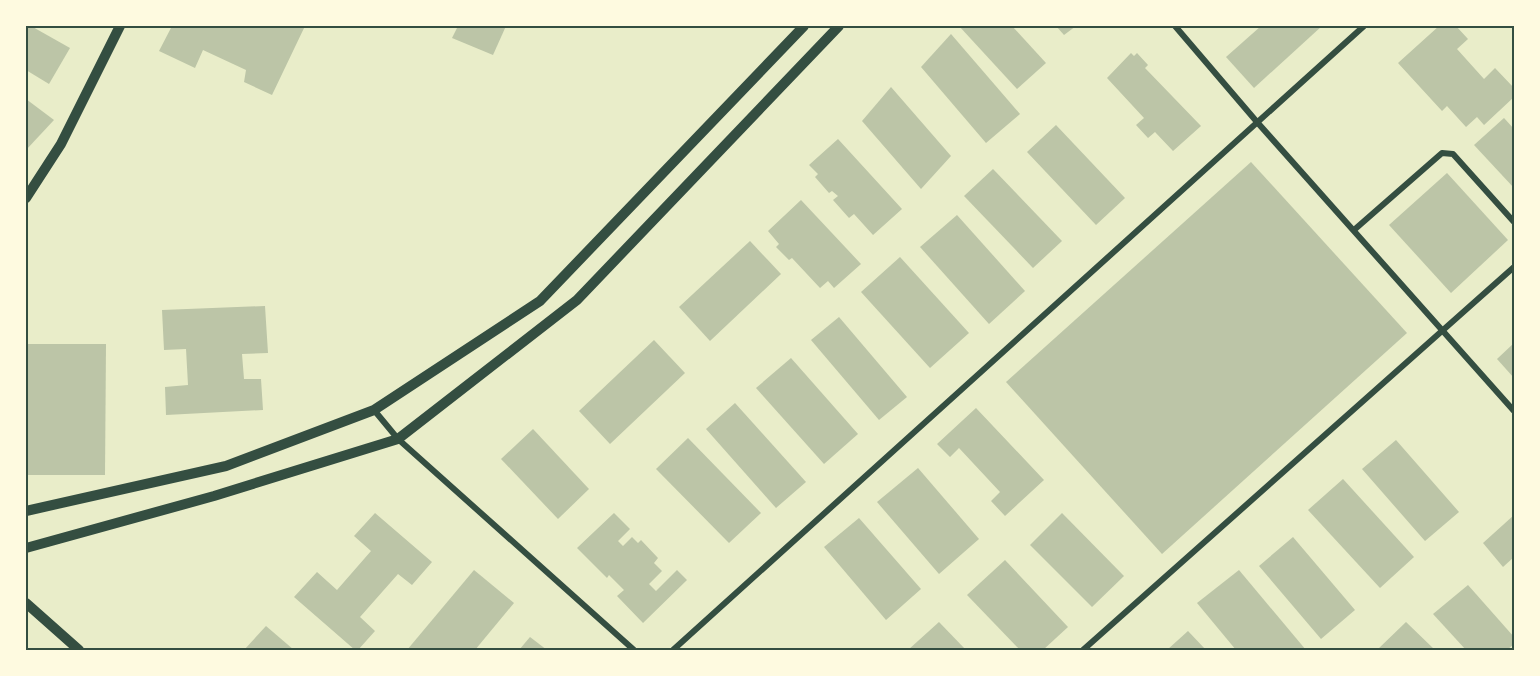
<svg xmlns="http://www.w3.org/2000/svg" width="1540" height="676" viewBox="0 0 1540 676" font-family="Barlow,sans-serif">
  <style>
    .building { fill: #bcc5a7 }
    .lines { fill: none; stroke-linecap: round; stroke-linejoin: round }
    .minor { stroke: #344e41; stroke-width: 6 }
    .tertiary { stroke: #344e41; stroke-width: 10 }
    .neatline { fill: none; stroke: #344e41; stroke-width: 2 }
  </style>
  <rect width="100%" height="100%" fill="#e9edc9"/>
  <g class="building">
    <path d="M26,26H31L70,48L49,84L26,70Z"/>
    <path d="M172,26H305L272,95L244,82L246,70L203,50L195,68L159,51Z"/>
    <path d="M458,26H506L493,55L452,38Z"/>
    <path d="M959,26H1012L1046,63L1017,89Z"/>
    <path d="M1056,26H1076L1064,35Z"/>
    <path d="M1261,26H1322L1254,88L1226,57Z"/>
    <path d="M1439,26H1456L1468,39L1457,49L1484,79L1495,68L1514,88V97L1484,125L1477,117L1466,127L1447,106L1442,111L1398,63Z"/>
    <path d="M951,34L1020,114L986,143L921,67Z"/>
    <path d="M1131,53L1134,56L1137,53L1148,65L1145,68L1201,126L1173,151L1155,132L1148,138L1136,125L1144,118L1107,78Z"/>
    <path d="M891,87L951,156L921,189L862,121Z"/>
    <path d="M26,99L54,120L26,150Z"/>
    <path d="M1504,118L1514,129V188L1474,145Z"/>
    <path d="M1056,125L1125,198L1096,225L1027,152Z"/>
    <path d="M838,139L902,209L873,235L854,214L849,218L833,200L838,196L832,191L829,193L815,177L818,174L809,165Z"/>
    <path d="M1251,162L1407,333L1162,554L1006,382Z"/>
    <path d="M993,169L1062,241L1033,268L964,196Z"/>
    <path d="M1447,173L1508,240L1451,293L1389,225Z"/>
    <path d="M801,200L861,264L834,288L828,281L820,288L792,258L789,260L776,247L779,244L768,231Z"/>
    <path d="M957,215L1025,291L989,324L920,247Z"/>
    <path d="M750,241L781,274L710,341L679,307Z"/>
    <path d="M900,257L969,333L930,368L861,292Z"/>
    <path d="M265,306L268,353L242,354L244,379H261L263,410L166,415L165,387L188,385L186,349L164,350L162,310Z"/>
    <path d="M839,317L907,397L879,420L811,340Z"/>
    <path d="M654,340L685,373L610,444L579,411Z"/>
    <path d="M1514,343V378L1497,359Z"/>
    <path d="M26,344H106L105,475H26Z"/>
    <path d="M791,358L858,434L824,464L756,388Z"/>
    <path d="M735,403L806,482L776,508L706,429Z"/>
    <path d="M976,408L1044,480L1005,516L991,501L1000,492L959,448L950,457L937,444Z"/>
    <path d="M533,429L589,489L558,519L501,459Z"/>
    <path d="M688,438L761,513L729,543L656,469Z"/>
    <path d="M1396,440L1459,512L1425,541L1362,469Z"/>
    <path d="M918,468L979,539L939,574L877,502Z"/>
    <path d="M1343,479L1414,557L1380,588L1308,510Z"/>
    <path d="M375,513L432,562L412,585L398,574L360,617L375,631L358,650H355L294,597L317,572L337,590L371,551L354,536Z"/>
    <path d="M614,513L630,529L618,541L623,546L632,537L638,543L641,540L658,558L654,563L662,571L649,584L656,591L677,570L687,580L643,623L617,596L624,590L609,575L607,578L577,548Z"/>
    <path d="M1062,513L1124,576L1092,607L1030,545Z"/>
    <path d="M1514,515V557L1503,567L1483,543Z"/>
    <path d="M859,518L921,589L886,620L824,547Z"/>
    <path d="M1293,537L1355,610L1321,639L1259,566Z"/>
    <path d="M1005,560L1068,627L1043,650H1020L967,595Z"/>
    <path d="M474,570L514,603L475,650H407Z"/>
    <path d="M1239,570L1306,650H1236L1197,603Z"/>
    <path d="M1468,585L1514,637V644L1507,650H1466L1433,614Z"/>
    <path d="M939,622L966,650H908Z"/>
    <path d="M1406,622L1435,650H1377Z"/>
    <path d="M266,626L294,650H244Z"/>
    <path d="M1188,631L1206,650H1167Z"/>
    <path d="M530,637L547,650H519Z"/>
  </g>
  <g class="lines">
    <g class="minor">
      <path d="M1175,26L1257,122L1514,411"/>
      <path d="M1354,230L1442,153L1453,154L1514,222"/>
      <path d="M374,410L398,439L634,650"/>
      <path d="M673,650L1364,26"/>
      <path d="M1083,650L1514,267"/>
    </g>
    <g class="tertiary">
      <path d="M26,198L61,144L120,26"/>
      <path d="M26,511L226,466L374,410L540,301L804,26"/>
      <path d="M26,548L214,496L398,439L577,300L839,26"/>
      <path d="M26,603L79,650"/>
    </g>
  </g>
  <rect width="1540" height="676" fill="none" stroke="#fefae0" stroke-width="54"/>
  <rect x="27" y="27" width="1486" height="622" class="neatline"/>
</svg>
